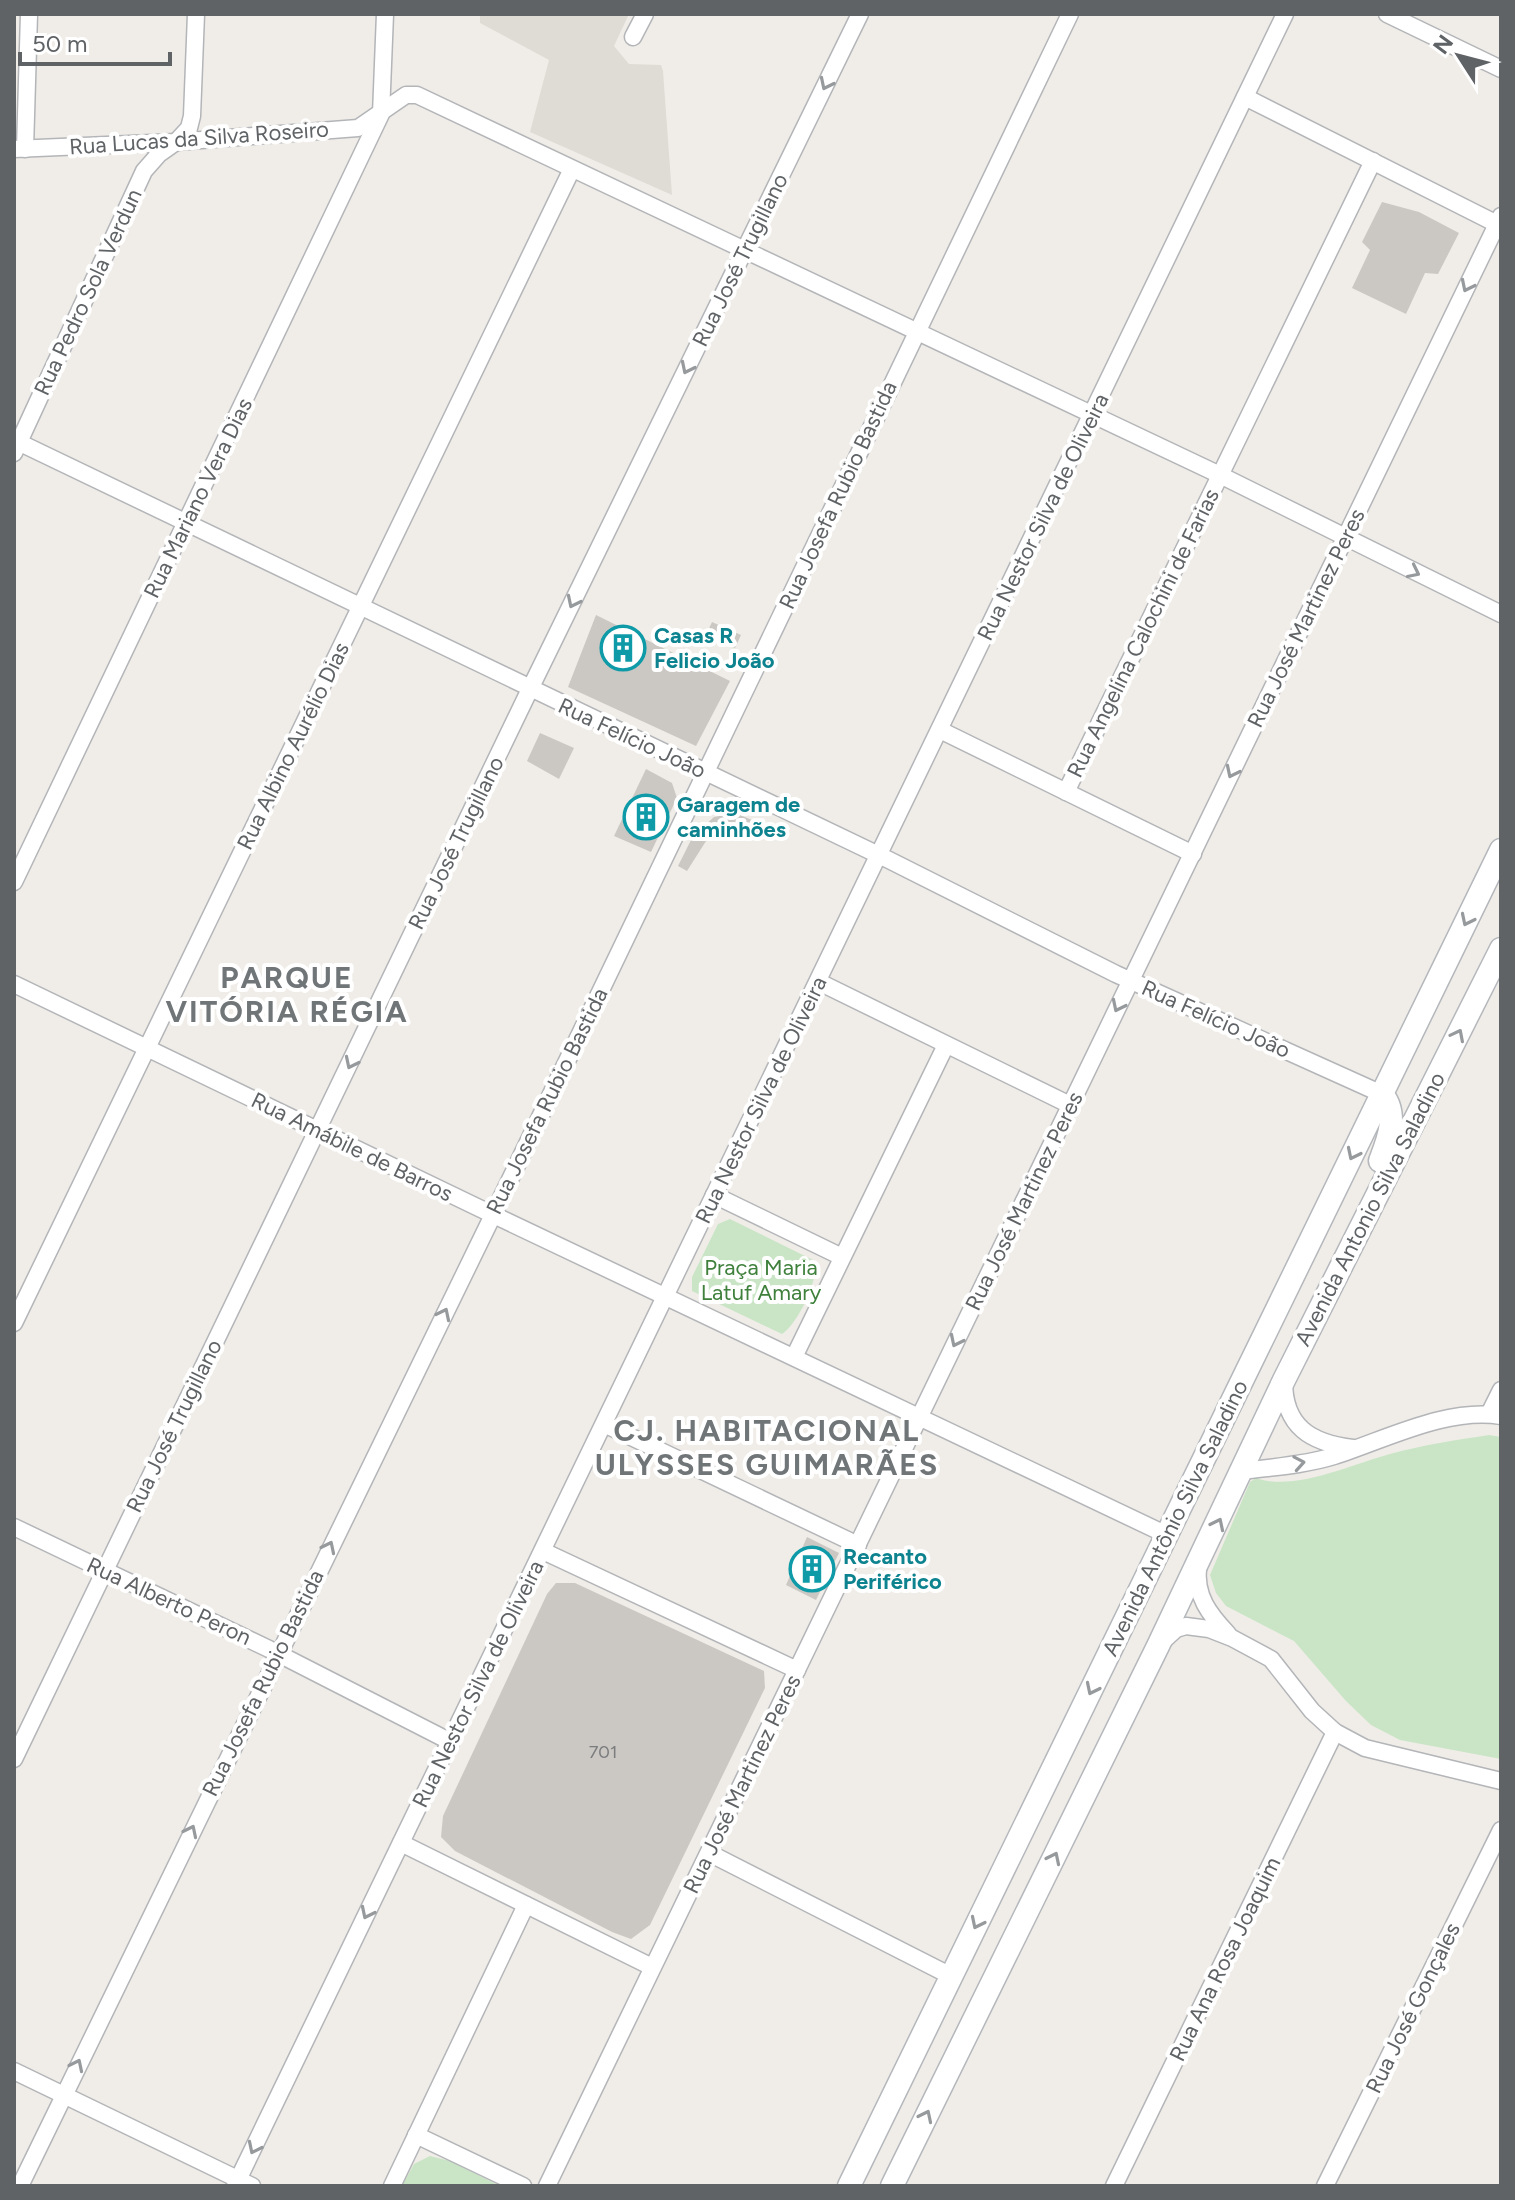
<svg xmlns="http://www.w3.org/2000/svg" width="1515" height="2200" viewBox="0 0 1515 2200" font-family="Figtree,sans-serif">
  <style>
    .education { fill: #dfdcd6 }
    .green { fill: #c9e5c6 }
    .building { fill: #cbc8c4 }
    .lines { fill: none; stroke-linecap: round; stroke-linejoin: round }
    .minor-casing { stroke: #b3b5b8; stroke-width: 19 }
    .secondary-casing { stroke: #b4b7bb; stroke-width: 25 }
    .minor { stroke: #fff; stroke-width: 16 }
    .secondary { stroke: #fff; stroke-width: 22 }
    .oneway { stroke: #979a9c }
    .labels { text-anchor: middle; dominant-baseline: central; stroke-width: 8; stroke-linejoin: round; paint-order: stroke }
    .number-label { font-size: 18px; fill: #7a7c7e }
    .street-label { font-size: 22px; fill: #5f6366; stroke: #fff }
    .culture-label { font-size: 22px; font-weight: bold; fill: #0d838f; stroke: #fff; text-anchor: start }
    .park-label { font-size: 22px; fill: #3f803c; stroke: #fff }
    .district-label { font-size: 30px; font-weight: bold; letter-spacing: 2px; fill: #707578; stroke: #fff }
  </style>
  <rect width="100%" height="100%" fill="#f0ede8"/>
  <path class="education" d="M480,14H629L614,46L629,64L661,65L663,71L672,195L530,132L549,60L480,23Z"/>
  <g class="green">
    <path d="M730,1219L815,1261C819,1280 798,1323 782,1334L692,1291V1277L718,1224Z"/>
    <path d="M1489,1435L1501,1437V1759L1400,1740L1371,1725L1346,1701L1294,1641L1226,1606L1216,1593L1210,1575L1250,1482L1256,1478C1293,1492 1353,1464 1390,1454C1423,1445 1456,1440 1489,1435Z"/>
    <path d="M430,2156L450,2161L500,2186H402L414,2164Z"/>
  </g>
  <g class="building">
    <path d="M1382,202L1419,212L1459,233L1438,274L1425,273L1406,314L1352,288L1370,250L1362,242Z"/>
    <path d="M596,615L730,681L696,746L568,687Z"/>
    <path d="M712,622L741,635L735,648L706,635Z"/>
    <path d="M540,733L574,748L559,779L527,761Z"/>
    <path d="M646,769L672,783L677,798L651,852L614,836Z"/>
    <path d="M735,813L757,822L754,830L741,826L713,830L687,871L678,866L693,836L714,817Z"/>
    <path d="M807,1537L839,1553L816,1600L786,1585Z"/>
    <path d="M556,1583H575L764,1671L765,1688L650,1925L631,1939L612,1932L455,1851L441,1837L443,1816L547,1594Z"/>
  </g>
  <g class="lines">
    <g class="minor-casing">
      <g id="minor">
        <path d="M1387,14L1501,69"/>
        <path d="M633,37L645,14"/>
        <path d="M1245,97L1497,224"/>
        <path d="M14,149L176,142L358,128L406,95H417L1220,475L1501,614"/>
        <path d="M25,149L29,14"/>
        <path d="M14,440L889,860L1116,974L1382,1094"/>
        <path d="M14,453L144,171L159,154L176,142L189,128L192,116L196,14"/>
        <path d="M940,730L1193,854"/>
        <path d="M1066,792L1373,161"/>
        <path d="M14,882L381,114L385,14"/>
        <path d="M819,982L1070,1105"/>
        <path d="M14,984L479,1208L1167,1535"/>
        <path d="M714,1195L842,1257"/>
        <path d="M14,1323L572,169"/>
        <path d="M794,1357L946,1045"/>
        <path d="M1284,1381C1284,1427 1311,1443 1353,1448"/>
        <path d="M1489,1414L1501,1390"/>
        <path d="M604,1424L858,1545"/>
        <path d="M1243,1471C1273,1467 1305,1465 1334,1456C1385,1440 1447,1407 1501,1416"/>
        <path d="M14,1527L269,1649L451,1742"/>
        <path d="M543,1551L797,1670"/>
        <path d="M1198,1567C1195,1596 1209,1614 1228,1634"/>
        <path d="M1164,1640L1176,1629L1186,1626L1209,1629L1232,1638L1271,1659L1312,1711L1335,1732L1365,1748L1501,1781"/>
        <path d="M14,1759L530,689L860,14"/>
        <path d="M401,1843L652,1967"/>
        <path d="M709,1853L951,1976"/>
        <path d="M14,2071L252,2186"/>
        <path d="M416,2135L523,2186"/>
        <path d="M20,2186L493,1215L1070,14"/>
        <path d="M235,2186L1285,14"/>
        <path d="M392,2186L526,1905"/>
        <path d="M547,2186L1501,216"/>
        <path d="M1114,2186L1335,1732"/>
        <path d="M1325,2186L1501,1830"/>
      </g>
    </g>
    <g class="secondary-casing">
      <g id="secondary">
        <path d="M1380,1161C1388,1140 1399,1114 1382,1094"/>
        <path d="M849,2186L1501,850"/>
        <path d="M892,2186L1158,1646L1284,1380L1501,949"/>
      </g>
    </g>
    <use href="#minor" class="minor"/>
    <use href="#secondary" class="secondary"/>
  </g>
  <defs><path id="oneway-chevron" d="M-2-3.5L2.5 0L-2 3.5" fill="none" stroke-width="1.6" stroke-linecap="round" stroke-linejoin="round" transform="scale(2)"/></defs>
  <g class="oneway">
    <use href="#oneway-chevron" transform="translate(826 84) rotate(116)"/>
    <use href="#oneway-chevron" transform="translate(1467 286) rotate(116)"/>
    <use href="#oneway-chevron" transform="translate(687 368) rotate(116)"/>
    <use href="#oneway-chevron" transform="translate(1414 572) rotate(26)"/>
    <use href="#oneway-chevron" transform="translate(573 602) rotate(116)"/>
    <use href="#oneway-chevron" transform="translate(1232 772) rotate(116)"/>
    <use href="#oneway-chevron" transform="translate(1467 920) rotate(116)"/>
    <use href="#oneway-chevron" transform="translate(1118 1006) rotate(116)"/>
    <use href="#oneway-chevron" transform="translate(1458 1035) rotate(-63)"/>
    <use href="#oneway-chevron" transform="translate(351 1063) rotate(116)"/>
    <use href="#oneway-chevron" transform="translate(1353 1154) rotate(116)"/>
    <use href="#oneway-chevron" transform="translate(444 1314) rotate(-64)"/>
    <use href="#oneway-chevron" transform="translate(956 1341) rotate(116)"/>
    <use href="#oneway-chevron" transform="translate(1299 1463) rotate(-10)"/>
    <use href="#oneway-chevron" transform="translate(1218 1524) rotate(-64)"/>
    <use href="#oneway-chevron" transform="translate(329 1547) rotate(-64)"/>
    <use href="#oneway-chevron" transform="translate(1092 1689) rotate(116)"/>
    <use href="#oneway-chevron" transform="translate(191 1831) rotate(-64)"/>
    <use href="#oneway-chevron" transform="translate(1054 1858) rotate(-64)"/>
    <use href="#oneway-chevron" transform="translate(367 1913) rotate(116)"/>
    <use href="#oneway-chevron" transform="translate(977 1923) rotate(116)"/>
    <use href="#oneway-chevron" transform="translate(77 2065) rotate(-64)"/>
    <use href="#oneway-chevron" transform="translate(926 2116) rotate(-64)"/>
    <use href="#oneway-chevron" transform="translate(254 2148) rotate(116)"/>
  </g>
  <defs>
    <g id="building-ring" transform="scale(2.3)"><circle r="9.5" fill="#fff" stroke="#0f9aa8" stroke-width="1.5"/><path d="M-4-6H4V6H1V3H-1V6H-4ZM-2.5-4.3h1.7v1.8h-1.7ZM.8-4.3h1.7v1.8H.8ZM-2.5-1h1.7V.8h-1.7ZM.8-1h1.7V.8H.8Z" fill="#0f9aa8"/></g>
  </defs>
  <g fill-rule="evenodd">
    <use href="#building-ring" x="623" y="648"/>
    <use href="#building-ring" x="646" y="817"/>
    <use href="#building-ring" x="812" y="1569"/>
  </g>
  <g class="labels">
    <g class="number-label">
      <text x="603" y="1752">701</text>
    </g>
    <g class="street-label">
      <text transform="translate(199 138) rotate(-4)">Rua Lucas da Silva Roseiro</text>
      <text transform="translate(740 260) rotate(-64)">Rua José Trugillano</text>
      <text transform="translate(88 292) rotate(-65)">Rua Pedro Sola Verdun</text>
      <text transform="translate(838 495) rotate(-65)">Rua Josefa Rubio Bastida</text>
      <text transform="translate(198 498) rotate(-64)">Rua Mariano Vera Dias</text>
      <text transform="translate(1043 517) rotate(-64)">Rua Nestor Silva de Oliveira</text>
      <text transform="translate(1306 618) rotate(-64)">Rua José Martinez Peres</text>
      <text transform="translate(1143 633) rotate(-64)">Rua Angelina Calochini de Farias</text>
      <text transform="translate(632 738) rotate(25)">Rua Felício João</text>
      <text transform="translate(293 746) rotate(-64)">Rua Albino Aurélio Dias</text>
      <text transform="translate(456 843) rotate(-64)">Rua José Trugillano</text>
      <text transform="translate(1216 1019) rotate(24)">Rua Felício João</text>
      <text transform="translate(761 1100) rotate(-64)">Rua Nestor Silva de Oliveira</text>
      <text transform="translate(547 1101) rotate(-64)">Rua Josefa Rubio Bastida</text>
      <text transform="translate(352 1147) rotate(26)">Rua Amábile de Barros</text>
      <text transform="translate(1024 1201) rotate(-64)">Rua José Martinez Peres</text>
      <text transform="translate(1370 1209) rotate(-63)">Avenida Antonio Silva Saladino</text>
      <text transform="translate(174 1426) rotate(-64)">Rua José Trugillano</text>
      <text transform="translate(1175 1518) rotate(-64)">Avenida Antônio Silva Saladino</text>
      <text transform="translate(169 1601) rotate(25)">Rua Alberto Peron</text>
      <text transform="translate(263 1683) rotate(-64)">Rua Josefa Rubio Bastida</text>
      <text transform="translate(478 1684) rotate(-64)">Rua Nestor Silva de Oliveira</text>
      <text transform="translate(742 1784) rotate(-64)">Rua José Martinez Peres</text>
      <text transform="translate(1225 1959) rotate(-64)">Rua Ana Rosa Joaquim</text>
      <text transform="translate(1413 2008) rotate(-64)">Rua José Gonçales</text>
    </g>
    <g class="culture-label">
      <text x="654" y="635">Casas R<tspan x="654" dy="25">Felicio João</tspan></text>
      <text x="677" y="804">Garagem de<tspan x="677" dy="25">caminhões</tspan></text>
      <text x="843" y="1556">Recanto<tspan x="843" dy="25">Periférico</tspan></text>
    </g>
    <g class="park-label">
      <text x="761" y="1267">Praça Maria<tspan x="761" dy="25">Latuf Amary</tspan></text>
    </g>
    <g class="district-label">
      <text x="287" y="977">PARQUE<tspan x="287" dy="34">VITÓRIA RÉGIA</tspan></text>
      <text x="767" y="1430">CJ. HABITACIONAL<tspan x="767" dy="34">ULYSSES GUIMARÃES</tspan></text>
    </g>
  </g>
  <rect width="1515" height="2200" fill="none" stroke="#5f6366" stroke-width="32"/>
  <g transform="translate(1459 56) rotate(306)" stroke="#ffffff" stroke-width="6" paint-order="stroke">
  <path d="M0-6L14 30L0 20L-14 30Z" fill="#5f6366"/>
  <text y="-12" font-size="22" font-weight="bold" text-anchor="middle" fill="#5f6366">N</text>
  </g>
  <path d="M20 52v12h150v-12" fill="none" stroke="#5f6366" stroke-width="4"/>
  <text x="32" y="52" font-size="24" fill="#5f6366" stroke="#ffffff" stroke-width="6" paint-order="stroke">50 m</text>
</svg>
